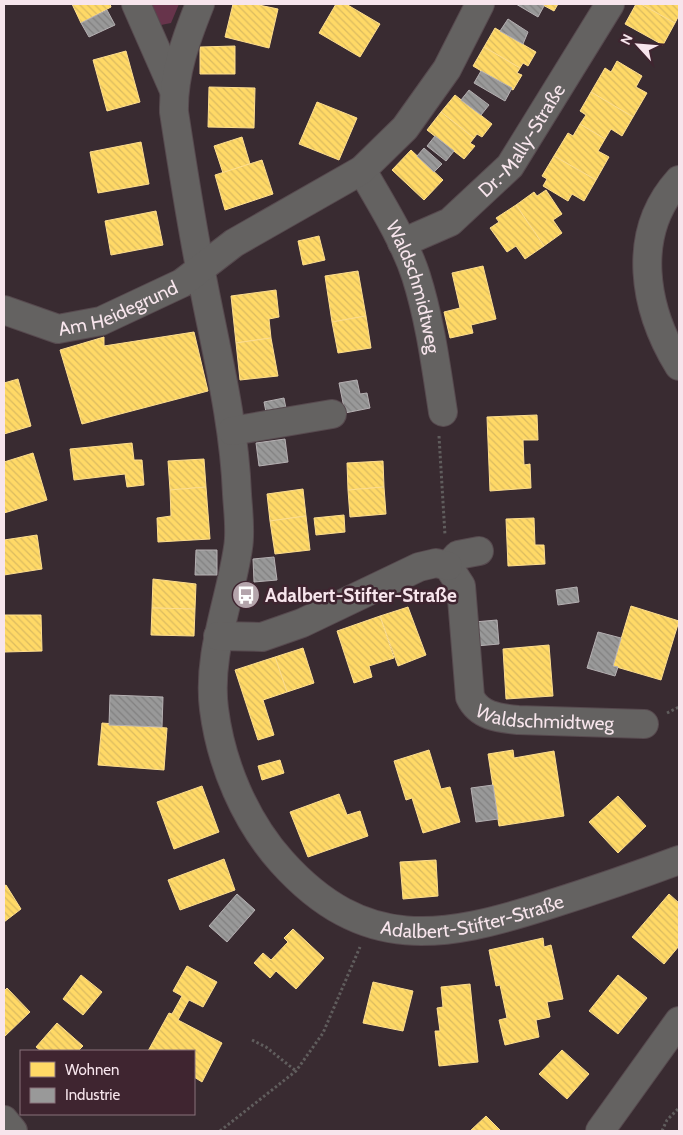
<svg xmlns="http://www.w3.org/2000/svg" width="683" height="1135" viewBox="0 0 683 1135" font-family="Cabin,sans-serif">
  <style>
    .park { fill: #67344b }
    .homes { fill: url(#homes-back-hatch); stroke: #fddd8e }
    .industry { fill: url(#industry-back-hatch); stroke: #b5b0b2 }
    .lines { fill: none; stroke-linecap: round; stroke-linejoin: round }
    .minor-casing { stroke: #574a4f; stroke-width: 30 }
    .path { stroke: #605d5d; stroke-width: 3; stroke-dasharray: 2.5 2.5; stroke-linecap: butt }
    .minor { stroke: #646261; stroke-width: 28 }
    .labels { text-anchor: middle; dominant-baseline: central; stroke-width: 5; stroke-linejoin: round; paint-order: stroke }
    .street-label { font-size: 19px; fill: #f7e5ec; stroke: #3f2530 }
    .poi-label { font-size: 19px; font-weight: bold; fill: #f7e5ec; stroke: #3f2530; text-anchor: start }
  </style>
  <defs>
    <pattern id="homes-back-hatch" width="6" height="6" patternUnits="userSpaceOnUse" patternTransform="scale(1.25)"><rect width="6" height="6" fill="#ffd966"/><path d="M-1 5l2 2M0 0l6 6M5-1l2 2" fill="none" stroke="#dbbb60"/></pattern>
    <pattern id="industry-back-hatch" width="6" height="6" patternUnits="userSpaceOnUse" patternTransform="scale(1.25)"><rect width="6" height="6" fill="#999"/><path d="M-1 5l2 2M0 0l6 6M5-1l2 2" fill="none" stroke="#818080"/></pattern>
  </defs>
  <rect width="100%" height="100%" fill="#392b31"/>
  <path class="park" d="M150,4H179L171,23L161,25Z"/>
  <g class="homes">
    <path d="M72,4H110L111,7L81,23Z"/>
    <path d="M233,4H254L278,9L269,48L225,37Z"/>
    <path d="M336,4H346L380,24L360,57L319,33Z"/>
    <path d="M541,4H558L554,11Z"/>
    <path d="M636,4H641L675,23L663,45L625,24Z"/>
    <path d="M641,4H679V15L675,23Z"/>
    <path d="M495,28L536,52L528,66L523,63L520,68L484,47Z"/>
    <path d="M235,46V74H200V47Z"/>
    <path d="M484,47L520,68L517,73L522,75L513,90L473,66Z"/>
    <path d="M126,51L140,102L107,111L93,60Z"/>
    <path d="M617,61L642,76L636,87L647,93L633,117L591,92L605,68L611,72Z"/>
    <path d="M209,87L255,88L254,128L208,127Z"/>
    <path d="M591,92L633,117L622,136L611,129L605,139L580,124L586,115L580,111Z"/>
    <path d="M455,95L492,124L482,137L477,134L474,138L441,112Z"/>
    <path d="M317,102L357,118L339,160L299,144Z"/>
    <path d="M441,112L474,138L470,143L475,146L464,159L427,130Z"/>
    <path d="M580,124L605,139L598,151L609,157L596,180L554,156L568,133L573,136Z"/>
    <path d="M242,137L250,164L223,173L214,146Z"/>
    <path d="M141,142L149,184L98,193L90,152Z"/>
    <path d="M411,150L443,180L424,200L392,170Z"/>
    <path d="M554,156L596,180L584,201L572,194L568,201L543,186L547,179L542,176Z"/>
    <path d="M262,160L273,194L225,210L215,175Z"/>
    <path d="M546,190L562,214L553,220L562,233L544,246L516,205L534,192L537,196Z"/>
    <path d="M516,205L544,246L525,259L516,246L507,252L490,228L499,222L496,218Z"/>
    <path d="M156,211L163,245L111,255L105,221Z"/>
    <path d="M319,236L325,260L303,265L298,241Z"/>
    <path d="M483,266L496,319L471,325L473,333L450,338L444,312L460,308L452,273Z"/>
    <path d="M358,271L366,316L332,322L325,276Z"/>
    <path d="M276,290L279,317L269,319L271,338L236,343L231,296Z"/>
    <path d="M366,316L371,348L338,353L332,322Z"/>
    <path d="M194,332L208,391L82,424L60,350L104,337V346Z"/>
    <path d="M271,338L278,376L240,380L236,343Z"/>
    <path d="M18,379L31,426L4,434V383Z"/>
    <path d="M537,415L538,440H523L524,465L530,464L531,488L490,491L487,417Z"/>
    <path d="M132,443L134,460H142L144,485L127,487L125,474L74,480L70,449Z"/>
    <path d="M33,453L47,500L4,513V462Z"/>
    <path d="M204,459L206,487L170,490L168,461Z"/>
    <path d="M383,461L384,487L348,490L347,463Z"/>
    <path d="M206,487L210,539L158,542L157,518L171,516L170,490Z"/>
    <path d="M384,487L386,514L350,517L348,490Z"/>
    <path d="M303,489L306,516L270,521L267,494Z"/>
    <path d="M344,515L345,532L316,535L314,518Z"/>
    <path d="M306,516L310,550L275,554L270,521Z"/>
    <path d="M534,518L535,545H544L545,564L508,566L506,519Z"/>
    <path d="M37,535L42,569L4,575V540Z"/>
    <path d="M153,579L196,584L195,609L152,608Z"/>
    <path d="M631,606L679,621L661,680L613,666Z"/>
    <path d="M408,607L426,655L398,666L380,616Z"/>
    <path d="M152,608L195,609L194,636L151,635Z"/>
    <path d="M4,615H41L42,651L5,652Z"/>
    <path d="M380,616L394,658L369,666L372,677L354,683L337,631Z"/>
    <path d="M549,645L553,696L506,699L503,649Z"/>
    <path d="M303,648L314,683L287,692L275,657Z"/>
    <path d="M275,657L287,692L263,700L274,735L258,740L235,670Z"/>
    <path d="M102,723L167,728L164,770L98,765Z"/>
    <path d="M429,750L441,789L450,787L460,822L423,833L412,798L406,800L394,761Z"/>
    <path d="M513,750L514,758L554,751L564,816L499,826L488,754Z"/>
    <path d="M280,760L284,773L262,780L258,766Z"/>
    <path d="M202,786L219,832L174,849L157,802Z"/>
    <path d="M339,794L347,815L360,811L368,836L308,857L290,812Z"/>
    <path d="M618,796L646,826L618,853L589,822Z"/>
    <path d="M224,859L235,890L180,910L168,880Z"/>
    <path d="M436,860L438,896L403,899L400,862Z"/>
    <path d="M6,885L21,909L4,922V886Z"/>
    <path d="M669,894L679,903V946L664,964L632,937Z"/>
    <path d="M293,929L324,958L296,989L276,971L270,978L254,963L263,953L271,960L288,942L284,938Z"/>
    <path d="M543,938L544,947L551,945L563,999L547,1002L550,1017L536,1020L539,1037L505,1045L499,1020L507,1018L500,985L496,986L489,950Z"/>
    <path d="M187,966L217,982L203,1007L189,1000L178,1020L222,1043L202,1082L194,1077V1051H148L169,1013L172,1014L182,996L173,991Z"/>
    <path d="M81,975L102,992L83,1015L63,999Z"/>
    <path d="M618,975L647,998L618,1034L589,1011Z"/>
    <path d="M373,982L413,991L403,1031L363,1023Z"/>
    <path d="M470,984L478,1062L439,1066L435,1031H440L437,1008L443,1007L441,987Z"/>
    <path d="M7,988L30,1012L4,1037V991Z"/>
    <path d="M57,1023L83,1046L78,1051H41L36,1047Z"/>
    <path d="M562,1050L589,1074L567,1099L539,1074Z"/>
    <path d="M486,1116L501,1131H470Z"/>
  </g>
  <g class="industry">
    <path d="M516,4H541L544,6L538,17Z"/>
    <path d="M107,10L115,25L89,37L81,23Z"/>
    <path d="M508,19L528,32L523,44L500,31Z"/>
    <path d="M481,71L512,88L505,101L474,83Z"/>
    <path d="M469,90L489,105L481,115L461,100Z"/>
    <path d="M435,136L454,151L446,161L427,146Z"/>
    <path d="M424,148L442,164L434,172L417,156Z"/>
    <path d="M357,380L360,394L367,393L370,408L345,413L339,383Z"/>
    <path d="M284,398L287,414L267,417L264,402Z"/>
    <path d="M285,439L288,462L259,466L256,443Z"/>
    <path d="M196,550H217V575H195Z"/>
    <path d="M274,557L277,580L254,582L253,559Z"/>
    <path d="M577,587L579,602L558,605L556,590Z"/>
    <path d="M497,620L499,644L476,646L474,622Z"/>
    <path d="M598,632L621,638L613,666L618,667L615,676L587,668Z"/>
    <path d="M110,695L163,697L162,727L109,725Z"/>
    <path d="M493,785L498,819L476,822L471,788Z"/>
    <path d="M237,894L255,910L227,942L209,926Z"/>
  </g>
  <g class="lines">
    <g class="minor-casing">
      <g id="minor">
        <path d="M136,4L173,88"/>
        <path id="s1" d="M200,4C186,39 173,74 174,112C182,164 190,216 200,267C214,343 234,417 237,494C238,511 241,531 238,548C230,602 207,654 214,709C221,764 245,821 282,862C364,953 442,939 548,905C592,891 636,876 679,860"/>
        <path id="s2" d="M362,170C381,204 404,239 416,276C430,320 436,367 443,412"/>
        <path d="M679,180C630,234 644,309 679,366"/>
        <path id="s3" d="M402,243L450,222L510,166L610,4"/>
        <path id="s4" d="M4,310L58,329L101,321L182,283L234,243L362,170L405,128L447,69L480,4"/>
        <path d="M232,431L332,414"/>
        <path id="s5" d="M448,566L461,586L470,697C479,716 498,718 518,720L644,724"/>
        <path d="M448,566L458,555L479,551"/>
        <path d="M218,636L262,637L302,623L419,567L436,563L448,566"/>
        <path d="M4,1120L13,1131"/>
        <path d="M600,1131L679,1021"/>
      </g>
    </g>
    <g class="path">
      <path d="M439,436L445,535"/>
      <path d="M667,713L679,707"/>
      <path d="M252,1040L266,1047L296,1071"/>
      <path d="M220,1131L296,1071L323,1033L360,947"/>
      <path d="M662,1131L667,1120L679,1108"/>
    </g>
    <use href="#minor" class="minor"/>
  </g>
  <defs>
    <g id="bus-disc" transform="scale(1.4375)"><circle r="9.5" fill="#b4a4ab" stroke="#3f2530"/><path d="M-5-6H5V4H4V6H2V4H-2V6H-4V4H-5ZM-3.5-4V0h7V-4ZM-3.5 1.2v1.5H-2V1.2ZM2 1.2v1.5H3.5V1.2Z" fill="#fff"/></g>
  </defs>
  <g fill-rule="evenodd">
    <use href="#bus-disc" x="246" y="595"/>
  </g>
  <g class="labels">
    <g class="street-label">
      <text stroke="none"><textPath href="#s3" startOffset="162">Dr.-Mally-Straße</textPath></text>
      <text stroke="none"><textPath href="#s2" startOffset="129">Waldschmidtweg</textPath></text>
      <text stroke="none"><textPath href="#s4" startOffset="121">Am Heidegrund</textPath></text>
      <text stroke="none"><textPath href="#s5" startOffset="218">Waldschmidtweg</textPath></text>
      <text stroke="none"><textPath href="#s1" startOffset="1100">Adalbert-Stifter-Straße</textPath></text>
    </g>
    <g class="poi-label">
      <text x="265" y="595">Adalbert-Stifter-Straße</text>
    </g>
  </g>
  <rect width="683" height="1135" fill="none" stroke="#f7e5ec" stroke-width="10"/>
  <rect x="20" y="1050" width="175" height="65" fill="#3f2530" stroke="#89727b"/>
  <rect x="30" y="1062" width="25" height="15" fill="#ffd966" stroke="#89727b"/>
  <text x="65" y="1075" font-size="15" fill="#f7e5ec">Wohnen</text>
  <rect x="30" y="1088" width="25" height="15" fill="#999999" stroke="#89727b"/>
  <text x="65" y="1100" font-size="15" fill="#f7e5ec">Industrie</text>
  <g transform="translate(638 45) rotate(296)" stroke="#3f2530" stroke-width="4" paint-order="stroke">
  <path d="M0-4L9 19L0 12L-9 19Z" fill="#f7e5ec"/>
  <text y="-8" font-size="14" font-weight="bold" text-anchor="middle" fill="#f7e5ec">N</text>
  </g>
</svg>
